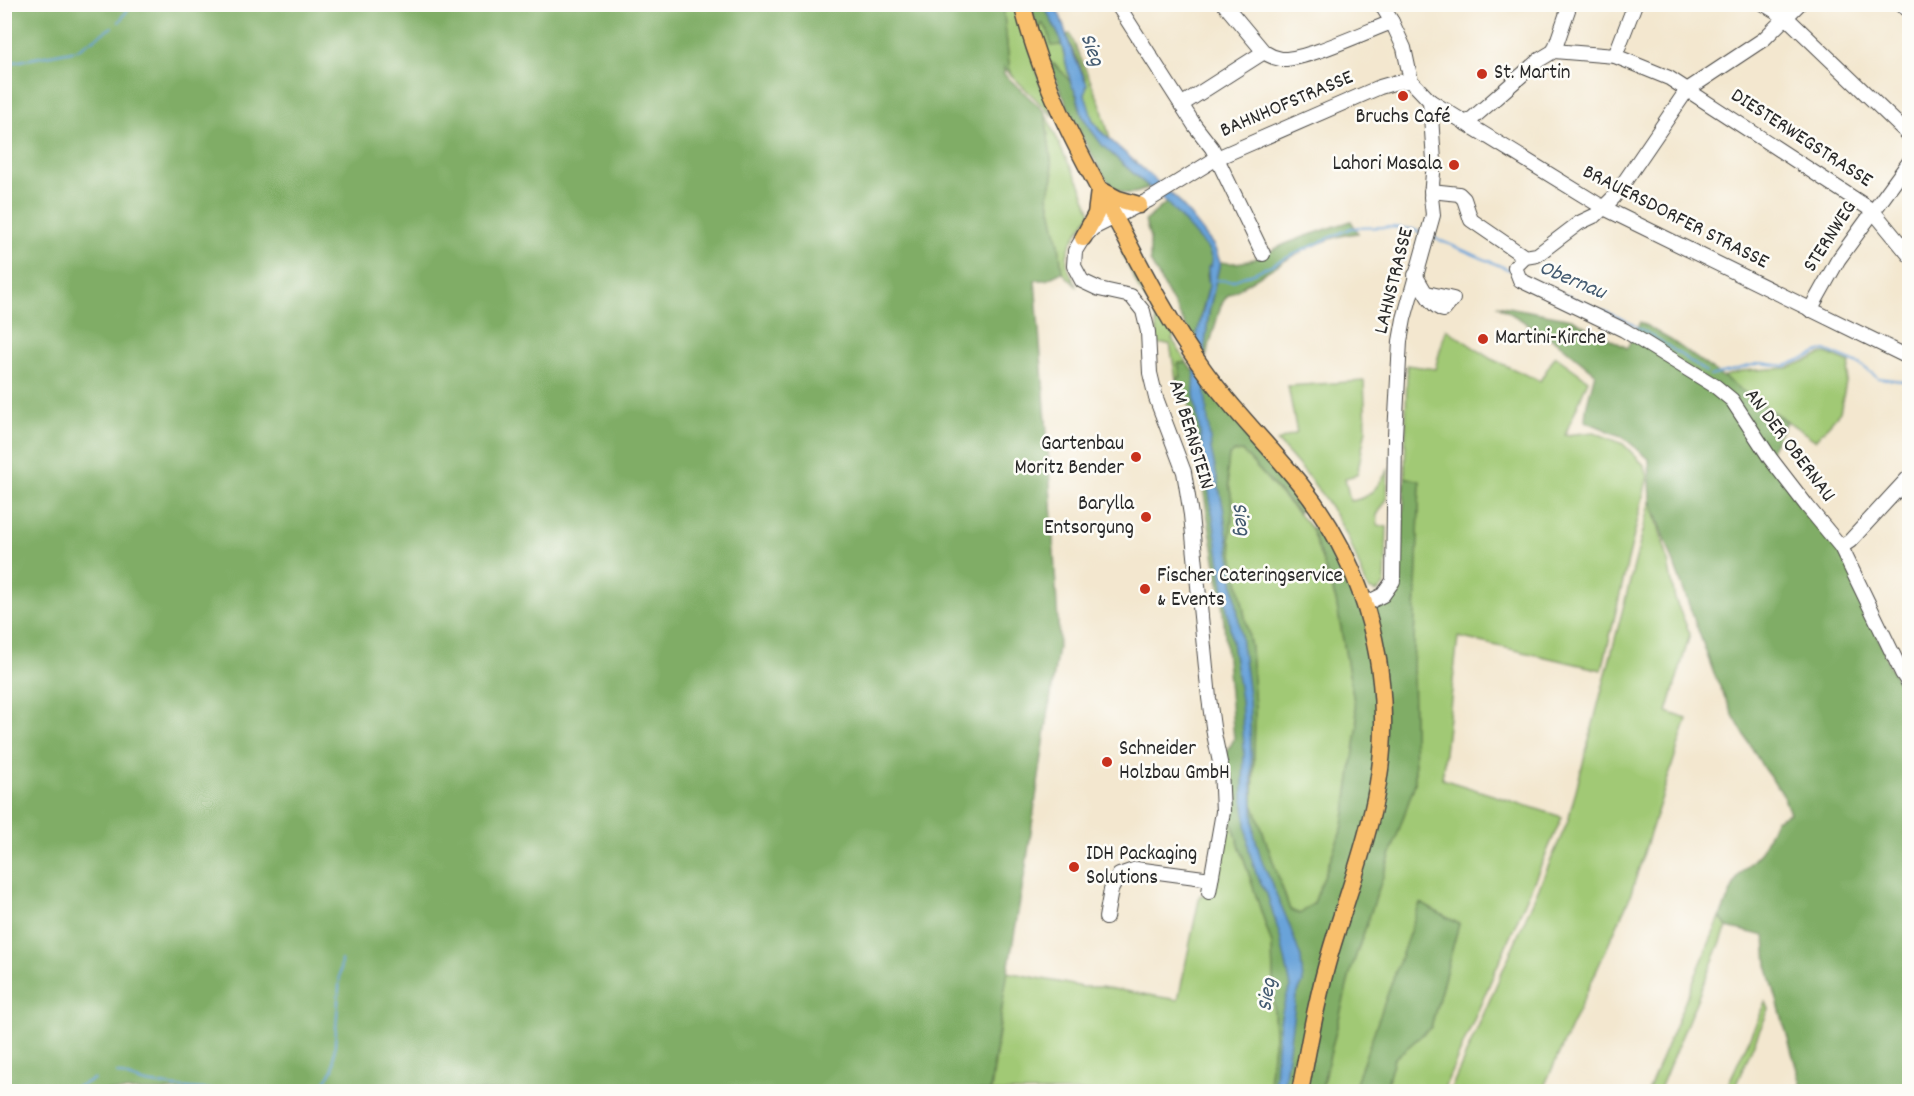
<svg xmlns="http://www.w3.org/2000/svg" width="1914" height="1096" viewBox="0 0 1914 1096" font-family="Dekko,sans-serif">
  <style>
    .green { fill: #a1c974; stroke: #667a50; stroke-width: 1.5 }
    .forest { fill: #80ad66; stroke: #566c48; stroke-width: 1.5 }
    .water { fill: #69a3d9; stroke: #4a6782; stroke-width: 1.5 }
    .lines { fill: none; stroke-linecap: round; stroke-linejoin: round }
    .stream { stroke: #69a3d9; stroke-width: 2 }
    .minor-casing { stroke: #494744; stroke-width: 16 }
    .major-casing { stroke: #494744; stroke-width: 19 }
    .minor { stroke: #fff; stroke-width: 14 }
    .major { stroke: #f8bf6c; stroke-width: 16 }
    .poi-dot { fill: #c8321e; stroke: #fdfcf7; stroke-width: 2 }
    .labels { text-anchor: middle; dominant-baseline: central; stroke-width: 5; stroke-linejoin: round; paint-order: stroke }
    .poi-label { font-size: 21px; fill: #2b2b2b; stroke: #fdfcf7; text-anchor: start }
    .street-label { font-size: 21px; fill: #2b2b2b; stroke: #fdfcf7 }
    .water-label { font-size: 22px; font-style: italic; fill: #445b71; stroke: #fdfcf7 }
  </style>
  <rect width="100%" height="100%" fill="#fdfcf7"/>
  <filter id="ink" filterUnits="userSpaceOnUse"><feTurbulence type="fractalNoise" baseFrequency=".0167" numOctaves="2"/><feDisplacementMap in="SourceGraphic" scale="12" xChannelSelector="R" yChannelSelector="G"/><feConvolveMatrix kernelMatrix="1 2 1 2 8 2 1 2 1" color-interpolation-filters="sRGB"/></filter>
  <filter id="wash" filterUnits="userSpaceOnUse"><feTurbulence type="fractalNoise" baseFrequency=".008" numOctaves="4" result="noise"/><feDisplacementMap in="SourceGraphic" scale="24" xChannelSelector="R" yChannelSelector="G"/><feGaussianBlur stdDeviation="1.35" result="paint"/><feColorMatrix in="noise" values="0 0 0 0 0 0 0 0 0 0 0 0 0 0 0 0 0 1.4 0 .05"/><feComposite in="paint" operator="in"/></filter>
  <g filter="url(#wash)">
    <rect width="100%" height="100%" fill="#f3e7cf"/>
    <g class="green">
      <path d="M1003,5H1017L1043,92L1053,116L1010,74Z"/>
      <path d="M1041,23L1061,45V42L1071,84L1056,65L1048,62L1038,31Z"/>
      <path d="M1070,34L1100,103L1110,139C1097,129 1087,114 1085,96C1084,91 1087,87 1086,82C1083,66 1071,51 1067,35Z"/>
      <path d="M1045,112L1064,155L1079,182L1091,213C1081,229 1065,245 1067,264C1068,272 1074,279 1076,286L1062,272L1059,244L1048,196L1053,177Z"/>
      <path d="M1123,249L1141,287L1147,293L1174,336L1172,339L1187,363H1178L1181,377L1176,379L1170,344H1157L1156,319L1149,303L1139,289L1123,254Z"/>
      <path d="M1446,329L1491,359L1540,381L1555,356L1588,380L1565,435L1594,432L1623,444L1644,465L1648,476L1602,670L1458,637L1442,779L1562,817L1443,1091H1385L1394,1059L1431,1027L1459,924L1420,903L1364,1091L1321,1092L1351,970L1415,783L1413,668L1420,482L1405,477L1407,365L1435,369Z"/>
      <path d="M1826,353L1850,363L1840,412L1815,440L1722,377L1741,371L1787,368Z"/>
      <path d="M1364,381L1366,429L1357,475L1345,478L1350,501C1370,499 1378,486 1388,470L1387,499L1377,515L1378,525L1387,527L1385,584L1377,592L1368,589C1360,571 1355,552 1347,536C1329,500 1304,470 1277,441L1297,433L1288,386Z"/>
      <path d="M1242,451L1311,528L1336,600L1358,724L1343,826L1314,903L1300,914L1290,910L1253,804L1255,709L1251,648L1230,539L1233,506L1227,473L1229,455L1235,452Z"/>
      <path d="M1651,500L1667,556L1675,599L1690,634L1667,712L1687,719L1629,899L1542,1091H1450L1568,821Z"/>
      <path d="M1230,817L1272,944L1275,1037L1268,1091L991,1092L1007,972L1083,987H1101L1178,1000L1200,895H1214Z"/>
      <path d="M1720,917L1727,927L1659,1091H1648Z"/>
      <path d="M1766,1002L1769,1009L1733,1091H1725Z"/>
    </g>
    <g class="forest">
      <path d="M5,4L1003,5L1010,74L1004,67V74L1045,112L1053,177L1048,196L1059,244L1062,272L1046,280H1035L1047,433L1059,640L1026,866L1004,994L990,1091H5Z"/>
      <path d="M1030,5H1044L1060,38L1061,45L1051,46L1048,30L1042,23L1038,31Z"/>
      <path d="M1048,62C1061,67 1073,83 1077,97C1079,104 1080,112 1084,119C1100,147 1125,166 1149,187C1139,193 1127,196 1117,190C1099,180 1058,85 1048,62Z"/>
      <path d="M1167,202L1208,249L1212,259L1207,275L1209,286L1201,314L1196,344L1150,261V238L1145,221Z"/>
      <path d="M1351,221L1358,233C1316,236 1264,274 1227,296L1221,305L1206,357L1204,353L1209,312L1220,262C1249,267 1263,253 1288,243C1308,235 1330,228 1351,221Z"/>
      <path d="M1497,305L1572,319L1627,348L1640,322L1672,341L1786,422L1770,452L1838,546L1870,616L1890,667L1909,700V1091H1803L1767,965L1765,936L1727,927L1720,917L1738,876L1761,852L1775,820L1790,813L1782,793L1764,769L1734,717L1714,674L1651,500L1649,459L1623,437L1585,421L1586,408L1595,373L1560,344Z"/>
      <path d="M1178,363H1187L1276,466L1305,503L1299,513L1242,451L1235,452L1229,455L1227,473L1233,506L1230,539L1251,648L1255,709L1253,804L1290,910L1300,914L1314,903L1343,826L1358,724L1336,600L1311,528L1322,527L1362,613L1392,600L1400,585L1405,477L1420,481L1413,668L1415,783L1351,970L1321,1091H1268L1275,1037L1272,944L1230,817L1226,754L1234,739L1222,601L1188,399L1176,379L1181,377Z"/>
      <path d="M1420,903L1459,924L1431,1027L1394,1059L1385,1091H1353Z"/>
    </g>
    <path class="water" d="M1044,5H1054L1060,15L1071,49L1087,84L1085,95L1093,121L1099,130L1178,200L1214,246L1220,262L1209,311L1204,353V384L1211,449L1223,507L1249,695L1254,833L1261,859L1289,924L1301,958L1303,982L1296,997L1283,1091H1274C1277,1061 1276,1014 1291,987L1280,936L1267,894L1257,876L1249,851L1243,796L1244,748L1241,700L1194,394L1196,339L1209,286L1208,267L1211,266L1212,259L1208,249L1194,234L1186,224L1167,203L1103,146L1089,127L1082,115L1077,95L1071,84L1060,38Z"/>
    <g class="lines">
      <g class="stream">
        <path d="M119,22L132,4"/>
        <path d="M4,64L77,50L112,27"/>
        <path d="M1432,237L1510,270"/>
        <path d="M1214,280L1232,281L1256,272L1351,228L1392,227L1412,229L1424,234"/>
        <path d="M1564,294L1625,320L1659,340L1706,372"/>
        <path d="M1710,376L1761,363L1785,366L1825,350L1861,365L1878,378L1910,382"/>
        <path d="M117,1073C128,1077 141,1083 153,1084C206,1092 267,1092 321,1087L333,1070L341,960"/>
        <path d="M72,1089L94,1079"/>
      </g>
    </g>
  </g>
  <g filter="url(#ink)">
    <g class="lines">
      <g class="minor-casing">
        <g id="minor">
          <path d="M1117,4L1195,126L1212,148L1263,254"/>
          <path d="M1224,4L1264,52C1270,56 1275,58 1281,59C1304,61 1367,31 1392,22"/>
          <path d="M1764,4L1787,18L1910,136"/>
          <path d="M1799,4L1764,39L1687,90L1614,197L1596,215L1579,223L1537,255L1525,257L1515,267L1520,280L1624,330L1715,386L1732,400L1770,458L1807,506L1841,547L1902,673L1910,685"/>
          <path d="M1900,4L1910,11"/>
          <path d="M1554,51L1570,4"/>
          <path d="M1615,56L1635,4"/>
          <path d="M1430,101L1604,208L1910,358"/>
          <path d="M1181,105L1264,52"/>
          <path d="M1466,124L1539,60L1554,51L1615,56L1669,78L1873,211L1910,256"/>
          <path d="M1431,191L1459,194L1464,199L1471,220L1525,257"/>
          <path d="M1415,275C1422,285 1431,308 1444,310L1453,299L1427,293"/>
          <path d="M1810,310L1838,260L1910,161"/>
          <path d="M1841,547L1850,541L1910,476"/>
          <path d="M1365,604L1383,595L1393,581L1395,435L1400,341L1404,319L1433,215L1431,197L1434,161L1430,101L1411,81L1404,48L1392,22L1381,4"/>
          <path d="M1209,892L1223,812L1221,767L1214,734L1209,698L1191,515L1184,472L1156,398L1150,373L1148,332L1143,311L1131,296L1099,289L1082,281L1074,266L1075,251L1083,238L1093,228L1149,200L1217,158L1380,87L1397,82L1411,81"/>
          <path d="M1106,918L1111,890L1119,875L1136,869L1211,879"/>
        </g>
      </g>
      <g class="major-casing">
        <g id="major">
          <path d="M1022,4C1043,88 1080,155 1121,229C1146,277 1171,325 1203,369C1232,410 1269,445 1300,484C1353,550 1382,632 1383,717C1385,799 1354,873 1331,950C1317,997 1309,1044 1300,1092"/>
          <path d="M1099,189L1118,199L1139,205"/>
          <path d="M1083,238L1096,214L1099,190"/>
        </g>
      </g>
      <use href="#minor" class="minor"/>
      <use href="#major" class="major"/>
    </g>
  </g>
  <g class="poi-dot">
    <circle cx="1482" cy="74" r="6"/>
    <circle cx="1403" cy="96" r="6"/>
    <circle cx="1454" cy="165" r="6"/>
    <circle cx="1483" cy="339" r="6"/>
    <circle cx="1136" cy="457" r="6"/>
    <circle cx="1146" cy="517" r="6"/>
    <circle cx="1145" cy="589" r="6"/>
    <circle cx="1107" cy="762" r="6"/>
    <circle cx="1074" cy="867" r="6"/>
  </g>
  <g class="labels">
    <g class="poi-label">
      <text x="1494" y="74">St. Martin</text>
      <text x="1403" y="118" text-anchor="middle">Bruchs Café</text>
      <text x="1442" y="165" text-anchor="end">Lahori Masala</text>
      <text x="1495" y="339">Martini-Kirche</text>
      <text x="1124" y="445" text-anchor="end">Gartenbau<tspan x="1124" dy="24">Moritz Bender</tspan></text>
      <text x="1134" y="505" text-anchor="end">Barylla<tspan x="1134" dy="24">Entsorgung</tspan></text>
      <text x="1157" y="577">Fischer Cateringservice<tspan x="1157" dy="24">&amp; Events</tspan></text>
      <text x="1119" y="750">Schneider<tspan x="1119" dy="24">Holzbau GmbH</tspan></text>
      <text x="1086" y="855">IDH Packaging<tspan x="1086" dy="24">Solutions</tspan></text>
    </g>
    <g class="street-label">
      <text transform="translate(1287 105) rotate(-23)">BAHNHOFSTRASSE</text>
      <text transform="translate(1801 139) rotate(33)">DIESTERWEGSTRASSE</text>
      <text transform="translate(1675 218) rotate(27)">BRAUERSDORFER STRASSE</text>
      <text transform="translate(1831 237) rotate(-57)">STERNWEG</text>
      <text transform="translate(1395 281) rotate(-76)">LAHNSTRASSE</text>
      <text transform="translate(1190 435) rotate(73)">AM BERNSTEIN</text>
      <text transform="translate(1789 446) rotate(53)">AN DER OBERNAU</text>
    </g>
    <g class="water-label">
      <text transform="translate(1091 50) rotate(69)">Sieg</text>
      <text transform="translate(1572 281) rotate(23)">Obernau</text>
      <text transform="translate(1240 519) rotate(81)">Sieg</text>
      <text transform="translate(1268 995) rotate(-82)">Sieg</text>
    </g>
  </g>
  <rect width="1914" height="1096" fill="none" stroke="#fdfcf7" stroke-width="24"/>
</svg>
